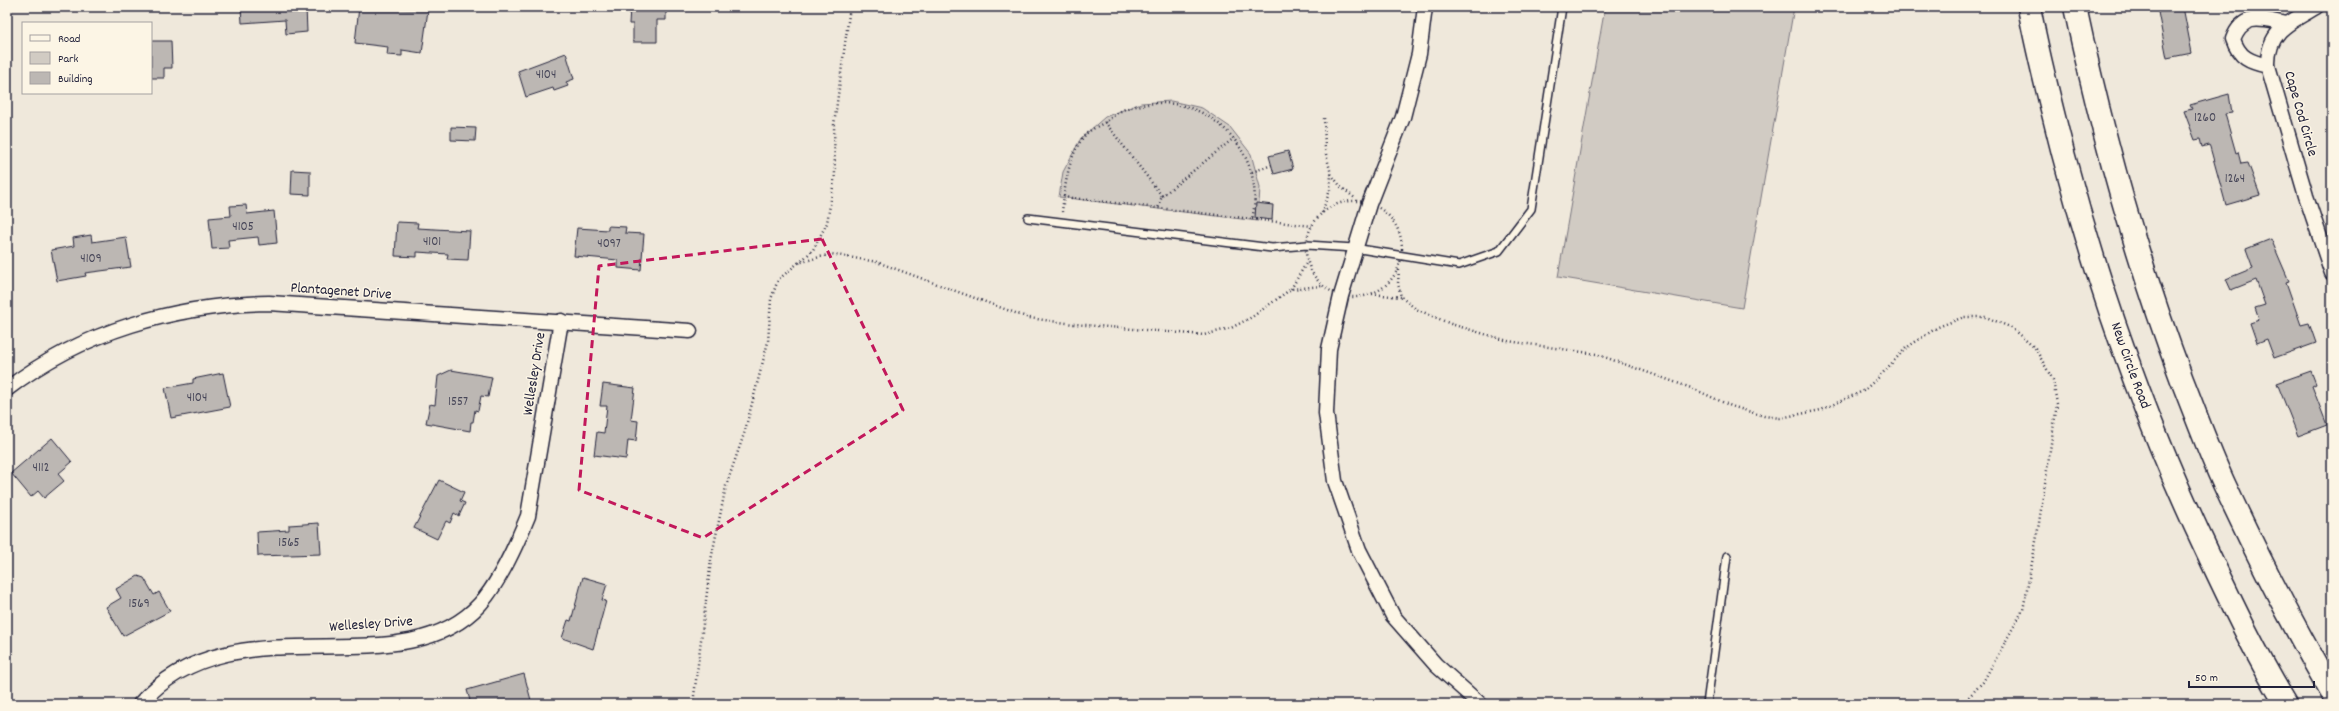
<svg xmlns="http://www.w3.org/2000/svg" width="2339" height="711" viewBox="0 0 2339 711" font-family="Dekko,sans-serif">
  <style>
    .green { fill: #d1cbc3; stroke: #7a767f }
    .building { fill: #bcb7b3; stroke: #22223b }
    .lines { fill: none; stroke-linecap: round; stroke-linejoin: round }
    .lane-casing { stroke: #22223b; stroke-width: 10 }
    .street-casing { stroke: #22223b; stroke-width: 17 }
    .highway-casing { stroke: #22223b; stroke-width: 25 }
    .path { stroke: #22223b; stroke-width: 2.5; stroke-dasharray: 1 3; stroke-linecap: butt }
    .lane { stroke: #fcf5e5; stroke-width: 7 }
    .street { stroke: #fcf5e5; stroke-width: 14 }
    .highway { stroke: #fcf5e5; stroke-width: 22 }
    .marked { fill: none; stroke: #c2185b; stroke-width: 3; stroke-dasharray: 8 5; stroke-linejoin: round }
    .labels { text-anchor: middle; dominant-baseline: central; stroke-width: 3; stroke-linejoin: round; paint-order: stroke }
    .number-label { font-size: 13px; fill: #484759 }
    .street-label { font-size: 15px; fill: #22223b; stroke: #fcf5e5 }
  </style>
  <rect width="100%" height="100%" fill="#efe8db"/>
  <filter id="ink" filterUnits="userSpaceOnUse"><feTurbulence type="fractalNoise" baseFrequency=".025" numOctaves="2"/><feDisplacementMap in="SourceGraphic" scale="8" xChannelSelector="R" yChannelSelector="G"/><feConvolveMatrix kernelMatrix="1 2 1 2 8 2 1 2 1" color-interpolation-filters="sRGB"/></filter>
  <g filter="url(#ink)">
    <g class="green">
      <path d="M1605,7H1794L1742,308L1558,277Z"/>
      <path d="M1171,101L1202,108L1230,127L1251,154L1260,187L1258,221L1059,197L1063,172L1081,138L1105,117L1141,103Z"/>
    </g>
    <g class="building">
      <path d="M241,7H306L307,32L286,34L285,20L242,23Z"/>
      <path d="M359,7L428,10L422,53L402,50V56L387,55L388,47L355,43Z"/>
      <path d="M630,7H666V20H657V42H633V24H629Z"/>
      <path d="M2157,7H2183L2192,53L2167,58Z"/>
      <path d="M151,41H171L172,68H164V78H151Z"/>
      <path d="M566,53L574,79L566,82L568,86L554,91L553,88L526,97L518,71Z"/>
      <path d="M2229,94L2232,113L2225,114L2236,153L2238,152L2241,164L2248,163L2260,195L2226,205L2210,147L2209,145L2202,147L2200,139L2195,140L2184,111L2192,109L2190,105Z"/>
      <path d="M451,127L476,128L475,141L451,140Z"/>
      <path d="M1288,151L1293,169L1274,174L1269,156Z"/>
      <path d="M292,170L310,171V195L291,194Z"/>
      <path d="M1256,203L1273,205L1272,220L1255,218Z"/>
      <path d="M246,205L247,214L274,211L277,243L259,245L258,237L228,240L229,248L212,249L209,218L231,216L230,206Z"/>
      <path d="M397,222L418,223L417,228L470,231L468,260L447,259L448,254L417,252V257L395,256Z"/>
      <path d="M608,226L626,227L625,233L644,234L641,270L618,268V260L574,256L577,228L608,230Z"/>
      <path d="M91,235L92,242L126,237L131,267L85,273L86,276L57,281L51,250L74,246L73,238Z"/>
      <path d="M2271,239L2289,281L2286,282L2301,325L2309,323L2316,343L2274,358L2267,339L2257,343L2250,323L2259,320L2255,308L2265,305L2256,280L2231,290L2226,279L2253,268L2246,249Z"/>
      <path d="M451,370L492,377L488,397L481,396L478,411L475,410L473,422H471L470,431L426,423L430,404L435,405L438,376Z"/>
      <path d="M2311,371L2316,384L2312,386L2327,425L2298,436L2277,383Z"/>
      <path d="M223,373L230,407L171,418L165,388L193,383V379Z"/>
      <path d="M603,384L635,388L631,420L638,421L636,441L628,440L626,459L594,455L597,432L604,433L607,406H600Z"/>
      <path d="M52,438L72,462L58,474L64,481L44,498L38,491L31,497L11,473Z"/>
      <path d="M439,480L464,492L460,501L465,503L459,516L454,513L450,523L446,521L437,539L414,528Z"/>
      <path d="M319,523L321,554L258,556L257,532L289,530V525Z"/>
      <path d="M138,576L144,578L154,595L159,592L170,611L123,636L106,607L121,598L116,589Z"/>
      <path d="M583,577L607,584L602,600L606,601L593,649L562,638L568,620L571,621Z"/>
      <path d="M524,674L532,704H471L467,690Z"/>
    </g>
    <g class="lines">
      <g class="lane-casing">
        <g id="lane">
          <path d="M1028,218L1272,248L1307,245L1354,248L1459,265L1499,251L1531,209L1562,7"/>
          <path d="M1707,704L1727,556"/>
        </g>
      </g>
      <g class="street-casing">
        <g id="street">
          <path d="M1425,7L1419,54L1403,117L1369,204L1341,296L1329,349L1326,413L1335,481L1359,550L1393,616L1436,665L1480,704"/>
          <path d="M2316,7C2290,22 2267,31 2268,66L2306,196L2332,273"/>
          <path d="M2268,66C2250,62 2239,58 2233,39C2244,11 2263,20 2287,24"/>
          <path d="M7,389C82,331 175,305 269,303L690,331"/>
          <path d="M140,704C233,596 400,692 480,604C500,582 517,543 528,516L561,321"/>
        </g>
      </g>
      <g class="highway-casing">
        <g id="highway">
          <path id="s1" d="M2029,7C2038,56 2051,105 2063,153C2099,290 2146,423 2207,551C2231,602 2256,655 2286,704"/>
          <path d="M2075,7C2102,134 2136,258 2182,380C2196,415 2209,452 2225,486C2258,557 2293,626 2332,693"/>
        </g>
      </g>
      <g class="path">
        <path d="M1105,122L1162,196L1158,208"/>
        <path d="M1252,172L1272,165"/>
        <path d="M1331,174L1341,187L1356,199"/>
        <path d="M1162,196L1234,138"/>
        <circle cx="1354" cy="249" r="48"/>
        <path d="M1062,212C1065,186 1068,154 1086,134C1091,129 1101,125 1107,121C1112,117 1118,112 1125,109C1130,107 1137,106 1142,105C1209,91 1268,154 1252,219L1064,197"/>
        <path d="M1322,213L1330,190L1331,174L1325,150L1324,117"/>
        <path d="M1252,219L1312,226"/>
        <path d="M799,263L813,250L827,223L835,175L834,125L850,7"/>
        <path d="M1399,270L1398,283L1401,297L1416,309L1451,324L1508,341L1596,354L1694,389L1731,406L1764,416L1780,418L1821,410L1863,391L1878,378L1906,348L1938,327L1964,317H1986L2010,327L2035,348L2053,380L2057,404L2037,536L2023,610L1983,682L1962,704"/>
        <path d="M1291,289L1307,262"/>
        <path d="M1372,294L1401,297"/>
        <path d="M693,704L711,560L726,486L744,434L768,342L771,299L778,280L798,263L831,254L877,262L1029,318L1074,324L1204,335L1231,328L1252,317L1291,289L1322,286"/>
      </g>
      <use href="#lane" class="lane"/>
      <use href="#street" class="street"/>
      <use href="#highway" class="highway"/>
    </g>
  </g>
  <path class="marked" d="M822,239L903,410L703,538L579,490L599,266Z"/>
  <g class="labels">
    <g class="number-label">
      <text x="546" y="75">4104</text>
      <text x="2205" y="118">1260</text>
      <text x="2235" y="179">1264</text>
      <text x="243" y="227">4105</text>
      <text x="432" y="242">4101</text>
      <text x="609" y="244">4097</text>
      <text x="91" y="259">4109</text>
      <text x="197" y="398">4104</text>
      <text x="458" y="402">1557</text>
      <text x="41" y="468">4112</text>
      <text x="289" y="543">1565</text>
      <text x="139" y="604">1569</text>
    </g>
    <g class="street-label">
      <text transform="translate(2300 114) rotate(74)">Cape Cod Circle</text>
      <text transform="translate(341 292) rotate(4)">Plantagenet Drive</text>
      <text stroke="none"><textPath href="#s1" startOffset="373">New Circle Road</textPath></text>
      <text transform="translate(535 374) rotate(-81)">Wellesley Drive</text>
      <text transform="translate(371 625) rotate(-4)">Wellesley Drive</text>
    </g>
  </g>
  <rect width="2339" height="711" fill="none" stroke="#fcf5e5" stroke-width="24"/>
  <rect x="12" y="12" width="2315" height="687" fill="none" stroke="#22223b" stroke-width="1.5" filter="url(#ink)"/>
  <rect x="22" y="22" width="130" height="72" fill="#fcf5e5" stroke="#a5a1a1"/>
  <rect x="30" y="35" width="20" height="6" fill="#fcf5e5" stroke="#a5a1a1"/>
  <text x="58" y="42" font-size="12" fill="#22223b">Road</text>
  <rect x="30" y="52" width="20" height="12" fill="#d1cbc3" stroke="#a5a1a1"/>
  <text x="58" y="62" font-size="12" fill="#22223b">Park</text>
  <rect x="30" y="72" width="20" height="12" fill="#bcb7b3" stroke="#a5a1a1"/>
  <text x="58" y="82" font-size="12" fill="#22223b">Building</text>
  <path d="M2189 681v6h125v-6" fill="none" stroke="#22223b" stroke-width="2"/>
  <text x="2195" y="681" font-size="12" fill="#22223b" stroke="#fcf5e5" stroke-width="3" paint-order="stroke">50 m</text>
</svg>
